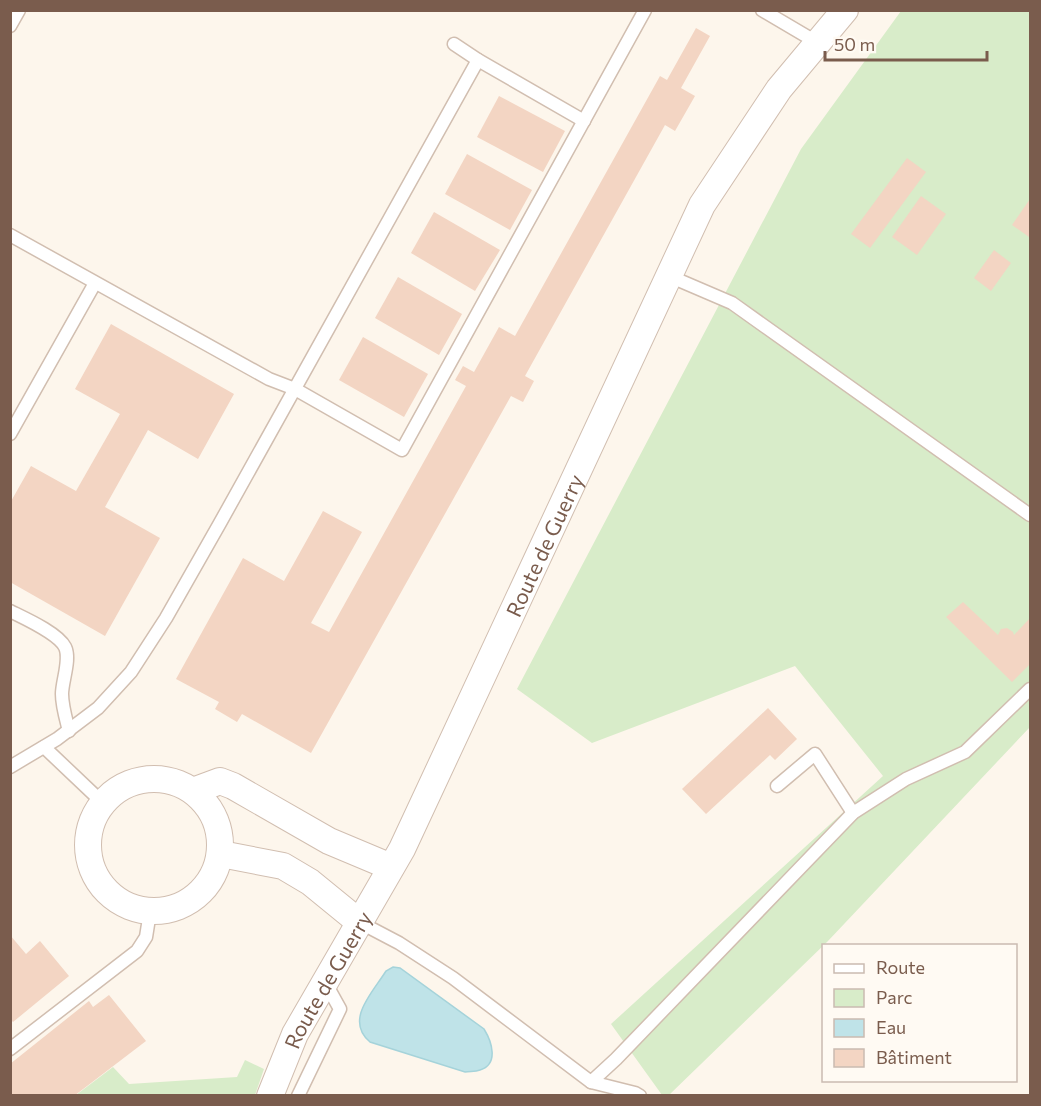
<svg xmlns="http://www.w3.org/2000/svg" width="1041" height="1106" viewBox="0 0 1041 1106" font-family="Commissioner,sans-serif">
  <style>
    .green { fill: #d8ecc9 }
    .water { fill: #bfe3e8; stroke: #a5d3da; stroke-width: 1.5 }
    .building { fill: #f3d5c3 }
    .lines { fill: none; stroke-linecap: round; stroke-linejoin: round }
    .lane-casing { stroke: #d1beb0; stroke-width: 15 }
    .street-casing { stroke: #d1beb0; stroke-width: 28 }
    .lane { stroke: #fff; stroke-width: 12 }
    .street { stroke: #fff; stroke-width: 26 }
    .labels { text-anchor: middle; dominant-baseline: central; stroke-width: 5; stroke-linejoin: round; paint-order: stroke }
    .street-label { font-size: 21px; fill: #7a5c4d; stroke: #fffaf3 }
  </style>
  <rect width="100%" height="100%" fill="#fdf6ec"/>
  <g class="green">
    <path d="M901,11H1030V727L828,941L669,1095H662L611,1024L883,776L795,666L592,743L517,689L801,149Z"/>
    <path d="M245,1060L264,1069L255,1095H76L113,1067L129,1084L237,1077Z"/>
  </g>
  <path class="water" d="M393,967L400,968L484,1029C492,1042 499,1064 480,1070C475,1072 470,1071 465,1072L370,1042C344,1020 373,992 386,971Z"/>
  <g class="building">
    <path d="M696,28L710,36L681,88L695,96L675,131L665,125L525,376L534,381L523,402L511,396L311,753L242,714L237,722L215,709L219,702L176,679L243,558L284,581L323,511L362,532L311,623L329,632L466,386L455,380L463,366L474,372L499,327L515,336L660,76L667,80Z"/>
    <path d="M499,96L565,131L543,172L477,137Z"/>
    <path d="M467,154L532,190L510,230L445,194Z"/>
    <path d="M907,158L926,172L870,248L851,234Z"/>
    <path d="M921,196L946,214L917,255L892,237Z"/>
    <path d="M1030,199V236L1029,237L1012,225Z"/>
    <path d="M434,212L500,250L475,291L411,253Z"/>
    <path d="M994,250L1011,263L991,291L974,278Z"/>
    <path d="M398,277L462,314L439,355L375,318Z"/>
    <path d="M111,324L234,394L198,459L148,430L105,507L160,538L105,636L10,582V503L31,466L76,491L120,414L75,389Z"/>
    <path d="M363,337L428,374L404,417L339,380Z"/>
    <path d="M963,602L998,635L1001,629L1007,628L1013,632L1014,635L1030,618V664L1012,682L946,617Z"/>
    <path d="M768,708L797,739L775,760L770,755L706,814L682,789Z"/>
    <path d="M10,935L26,954L40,941L69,976L13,1022L10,1019Z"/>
    <path d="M109,995L146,1041L74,1096H10V1064L89,1001L93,1007Z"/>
  </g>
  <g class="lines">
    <g class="lane-casing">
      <g id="lane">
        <path d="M762,10L818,43"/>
        <path d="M10,26L19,10"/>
        <path d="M454,44L478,60L584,121"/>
        <path d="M10,235L269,379L295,389L402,450L645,10"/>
        <path d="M669,276L732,303L1030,515"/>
        <path d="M10,434L95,283"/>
        <path d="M10,611C24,618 58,633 65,647C71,659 62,681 62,694C62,706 66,719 69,731"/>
        <path d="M44,747L103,803"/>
        <path d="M10,767L57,739L98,708L131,672L166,618L220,523L478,60"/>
        <path d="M777,786L815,754L853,813"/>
        <path d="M359,922L399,943L453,978L591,1082L616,1059L853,813L906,779L965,752L1030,689"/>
        <path d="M10,1049L137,951L146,937L150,912"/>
        <path d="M591,1082L635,1093L640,1096"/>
        <path d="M298,1096L340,1009L325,982"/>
      </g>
    </g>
    <g class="street-casing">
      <g id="street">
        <circle cx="154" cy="845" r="66"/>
        <path d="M193,791L220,781L233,786L329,841L391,867"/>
        <path d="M221,854L283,866L310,882L359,922"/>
        <path id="s1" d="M270,1096L295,1034L402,849L702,205L779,89L845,10"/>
      </g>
    </g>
    <use href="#lane" class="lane"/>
    <use href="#street" class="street"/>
  </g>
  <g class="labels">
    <g class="street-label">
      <text stroke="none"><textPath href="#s1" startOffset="616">Route de Guerry</textPath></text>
      <text stroke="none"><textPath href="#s1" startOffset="130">Route de Guerry</textPath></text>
    </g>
  </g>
  <rect width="1041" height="1106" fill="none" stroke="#7a5c4d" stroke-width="24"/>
  <rect x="822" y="944" width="195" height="138" fill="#fffaf3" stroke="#cabbb1" stroke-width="1.5"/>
  <rect x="834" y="964" width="30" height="9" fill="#ffffff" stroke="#cabbb1" stroke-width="1.5"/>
  <text x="876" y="974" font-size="18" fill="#7a5c4d">Route</text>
  <rect x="834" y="989" width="30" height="18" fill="#d8ecc9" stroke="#cabbb1" stroke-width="1.5"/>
  <text x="876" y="1004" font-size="18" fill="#7a5c4d">Parc</text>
  <rect x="834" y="1019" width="30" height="18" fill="#bfe3e8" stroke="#cabbb1" stroke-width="1.5"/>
  <text x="876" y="1034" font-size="18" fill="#7a5c4d">Eau</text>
  <rect x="834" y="1049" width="30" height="18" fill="#f3d5c3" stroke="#cabbb1" stroke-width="1.5"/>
  <text x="876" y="1064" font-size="18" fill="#7a5c4d">Bâtiment</text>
  <path d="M825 51v9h162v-9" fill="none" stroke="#7a5c4d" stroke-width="3"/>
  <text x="834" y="51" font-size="18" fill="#7a5c4d" stroke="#fffaf3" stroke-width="4.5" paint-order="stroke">50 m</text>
</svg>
